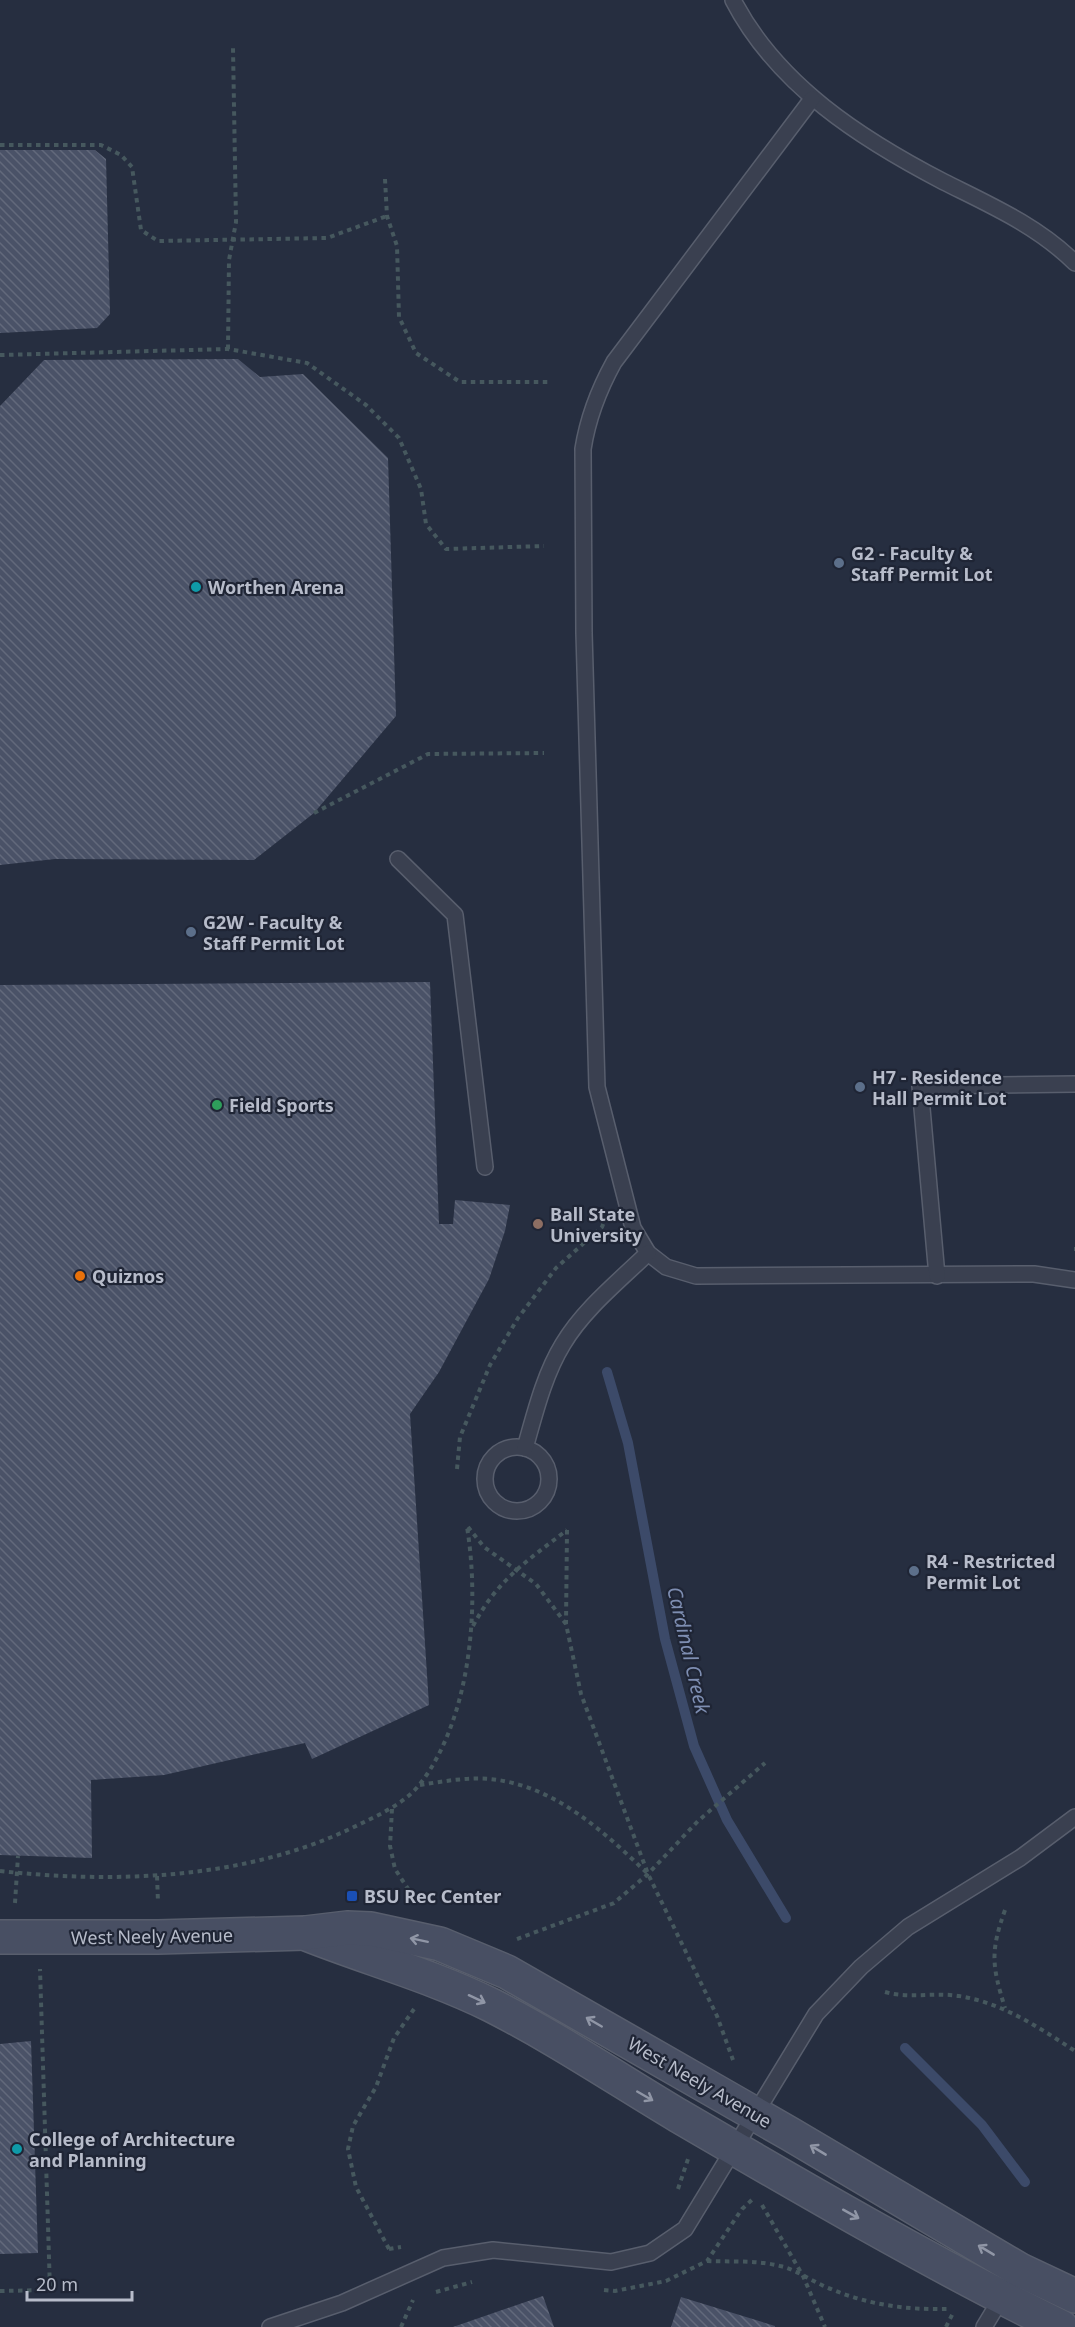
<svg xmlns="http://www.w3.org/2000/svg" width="1075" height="2327" viewBox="0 0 1075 2327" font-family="'Noto Sans',sans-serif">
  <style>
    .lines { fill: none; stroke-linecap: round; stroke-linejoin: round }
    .stream { stroke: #3c4a69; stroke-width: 10 }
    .building { fill: url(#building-back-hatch) }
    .lane-casing { stroke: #585e6d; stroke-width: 18 }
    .secondary-casing { stroke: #585e6d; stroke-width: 36 }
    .path { stroke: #46585e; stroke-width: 4; stroke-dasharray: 4.5 4.5; stroke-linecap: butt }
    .lane { stroke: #3a4050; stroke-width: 15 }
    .secondary { stroke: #484f63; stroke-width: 33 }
    .oneway { stroke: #9096a6 }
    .service-dot { fill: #5c6f8a; stroke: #1f2535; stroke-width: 2 }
    .culture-dot { fill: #0f9aa8; stroke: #1f2535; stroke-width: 2 }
    .leisure-dot { fill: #2e9e5b; stroke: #1f2535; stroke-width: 2 }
    .education-dot { fill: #8d6e63; stroke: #1f2535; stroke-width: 2 }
    .food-dot { fill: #e8710a; stroke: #1f2535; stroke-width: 2 }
    .transit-dot { fill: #1a4fb4; stroke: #1f2535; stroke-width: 2 }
    .labels { text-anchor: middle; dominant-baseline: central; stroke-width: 4.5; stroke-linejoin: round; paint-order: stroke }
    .poi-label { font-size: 18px; font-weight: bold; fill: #b7bcca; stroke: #1f2535; text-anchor: start }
    .street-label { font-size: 18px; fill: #b7bcca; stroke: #1f2535 }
    .water-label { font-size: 20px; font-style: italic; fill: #7e8eb2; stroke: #1f2535 }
  </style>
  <defs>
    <pattern id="building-back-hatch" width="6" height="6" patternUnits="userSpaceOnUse" patternTransform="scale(1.5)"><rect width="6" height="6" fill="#4a5267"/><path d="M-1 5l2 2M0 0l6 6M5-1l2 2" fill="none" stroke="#62697b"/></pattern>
  </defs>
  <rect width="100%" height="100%" fill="#262e40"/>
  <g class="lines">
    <g class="stream">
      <path d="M607,1372L628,1443L665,1639L694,1746L727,1820L786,1918"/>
      <path d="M905,2048L982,2125L1025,2182"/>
    </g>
  </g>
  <g class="building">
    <path d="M0,150H95L106,159L110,314L97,328L0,333Z"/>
    <path d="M238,359L260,377L303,374L388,458L396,716L314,813L254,860L55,859L0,865V406L44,360Z"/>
    <path d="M430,982L439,1224H453L455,1200L510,1205L505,1231L489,1279L439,1372L410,1414L429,1705L312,1759L305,1743L164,1775L91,1780L92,1858L0,1855V985Z"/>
    <path d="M31,2041L38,2253L0,2254V2044Z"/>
    <path d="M543,2296L554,2327H453Z"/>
    <path d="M681,2297L775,2326V2327H671Z"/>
  </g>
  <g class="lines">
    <g class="lane-casing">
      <g id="lane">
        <path d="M733,0C777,85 861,139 944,182C990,205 1038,226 1075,263"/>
        <path d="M812,99L614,362C598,391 588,417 583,449L584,633L597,1087L633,1228L648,1253L666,1267L696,1276L1034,1274L1075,1280"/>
        <path d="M398,859L455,915L485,1167"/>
        <path d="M937,1276L920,1086L1075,1084"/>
        <circle cx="517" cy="1479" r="32"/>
        <path d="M525,1448C535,1413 544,1375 563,1344C584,1309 619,1281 648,1253"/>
        <path d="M270,2327L342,2303L443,2258L493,2250L611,2262L650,2253L685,2229L816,2014L861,1967L908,1927L1020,1858L1075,1817"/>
        <path d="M984,2327L1004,2294"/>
      </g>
    </g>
    <g class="secondary-casing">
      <g id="secondary">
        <path d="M309,1935C370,1959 432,1976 491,2005C556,2038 617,2079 679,2116C804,2189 931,2263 1061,2327"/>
        <path d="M0,1937H158L305,1933L347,1928L371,1929L440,1944L507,1972L790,2134L1020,2270L1075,2296"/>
      </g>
    </g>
    <g class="path">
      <path d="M0,145H101L121,155L132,167L141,230L158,241L327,238L387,216"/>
      <path d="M385,179L387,216L397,246L399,317L416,353L460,382H551"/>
      <path d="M228,349L229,260L236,222L233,48"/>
      <path d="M0,355L228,349L307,363L366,405L399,438L421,489L426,524L446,549L544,546"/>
      <path d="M314,813L428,754L544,753"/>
      <path d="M1074,1249H1075"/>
      <path d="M457,1469L460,1437L490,1365L518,1318L556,1268L602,1227L604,1222"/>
      <path d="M468,1527L484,1547L536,1584L566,1624"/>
      <path d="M567,1530L566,1624L581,1694L648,1874L717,2016L733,2060"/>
      <path d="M473,1626C497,1580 527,1561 567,1530"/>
      <path d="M420,1785C445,1781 473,1776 498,1780C558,1789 604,1832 647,1873"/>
      <path d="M392,1809L390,1846L395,1869L418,1904"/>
      <path d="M0,1871C120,1884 251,1879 360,1824C381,1814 405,1803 420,1784C471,1718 480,1606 467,1527"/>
      <path d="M157,1876L158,1902"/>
      <path d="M15,1903L18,1856"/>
      <path d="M1005,1910C990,1952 992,1966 1005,2008"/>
      <path d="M517,1939L614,1903L648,1874L698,1821L765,1763"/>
      <path d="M885,1992C910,1999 934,1992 959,1996C1003,2003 1038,2027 1075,2051"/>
      <path d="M678,2189L688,2159"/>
      <path d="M762,2205L803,2276L825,2327"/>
      <path d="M389,2249L401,2247"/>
      <path d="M389,2249L356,2187L348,2149L353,2126L376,2087L394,2038L414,2009"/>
      <path d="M707,2261C731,2262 757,2260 780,2266C798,2270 814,2283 831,2289C869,2305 907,2310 948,2309"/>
      <path d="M604,2290L615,2291L666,2281L707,2261L742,2209L754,2198"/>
      <path d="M0,2291L50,2290L40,1969"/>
      <path d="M436,2292L472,2282"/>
      <path d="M401,2327L413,2300"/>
      <path d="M946,2327L954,2311"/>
    </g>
    <use href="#lane" class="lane"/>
    <use href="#secondary" class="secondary"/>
  </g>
  <defs><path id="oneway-shaft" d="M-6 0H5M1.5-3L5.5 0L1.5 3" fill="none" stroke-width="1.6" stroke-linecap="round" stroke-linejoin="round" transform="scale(1.5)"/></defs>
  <g class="oneway">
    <use href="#oneway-shaft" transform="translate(419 1940) rotate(-168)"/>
    <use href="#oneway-shaft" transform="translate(477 1999) rotate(25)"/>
    <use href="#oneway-shaft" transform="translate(594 2022) rotate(-150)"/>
    <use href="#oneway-shaft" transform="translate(645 2096) rotate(30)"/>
    <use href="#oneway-shaft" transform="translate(818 2150) rotate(-149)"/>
    <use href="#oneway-shaft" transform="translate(851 2214) rotate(29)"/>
    <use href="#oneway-shaft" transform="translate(986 2250) rotate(-149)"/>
  </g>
  <g class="service-dot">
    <circle cx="839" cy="563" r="6"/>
    <circle cx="191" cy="932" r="6"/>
    <circle cx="860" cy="1087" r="6"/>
    <circle cx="914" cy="1571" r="6"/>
  </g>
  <g class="culture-dot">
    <circle cx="196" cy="587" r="6"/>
    <circle cx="17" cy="2149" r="6"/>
  </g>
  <circle class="leisure-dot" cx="217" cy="1105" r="6"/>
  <circle class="education-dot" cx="538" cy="1224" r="6"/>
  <circle class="food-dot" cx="80" cy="1276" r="6"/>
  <rect class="transit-dot" x="346" y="1890" width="12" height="12" rx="3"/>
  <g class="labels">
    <g class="poi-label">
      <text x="851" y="553">G2 - Faculty &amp;<tspan x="851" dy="21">Staff Permit Lot</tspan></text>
      <text x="208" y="587">Worthen Arena</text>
      <text x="203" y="922">G2W - Faculty &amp;<tspan x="203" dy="21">Staff Permit Lot</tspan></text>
      <text x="872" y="1077">H7 - Residence<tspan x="872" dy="21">Hall Permit Lot</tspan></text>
      <text x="229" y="1105">Field Sports</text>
      <text x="550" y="1214">Ball State<tspan x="550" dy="21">University</tspan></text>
      <text x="92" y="1276">Quiznos</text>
      <text x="926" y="1561">R4 - Restricted<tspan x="926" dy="21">Permit Lot</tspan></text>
      <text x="364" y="1896">BSU Rec Center</text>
      <text x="29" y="2139">College of Architecture<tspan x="29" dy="21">and Planning</tspan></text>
    </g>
    <g class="street-label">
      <text transform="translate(152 1936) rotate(-1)">West Neely Avenue</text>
      <text transform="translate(700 2082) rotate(30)">West Neely Avenue</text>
    </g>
    <g class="water-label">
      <text transform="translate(689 1650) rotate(77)">Cardinal Creek</text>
    </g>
  </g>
  <path d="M27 2291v9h105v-9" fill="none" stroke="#b7bcca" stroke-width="3"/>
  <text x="36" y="2291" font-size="18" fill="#b7bcca" stroke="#1f2535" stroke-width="4.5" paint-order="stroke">20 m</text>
</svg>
